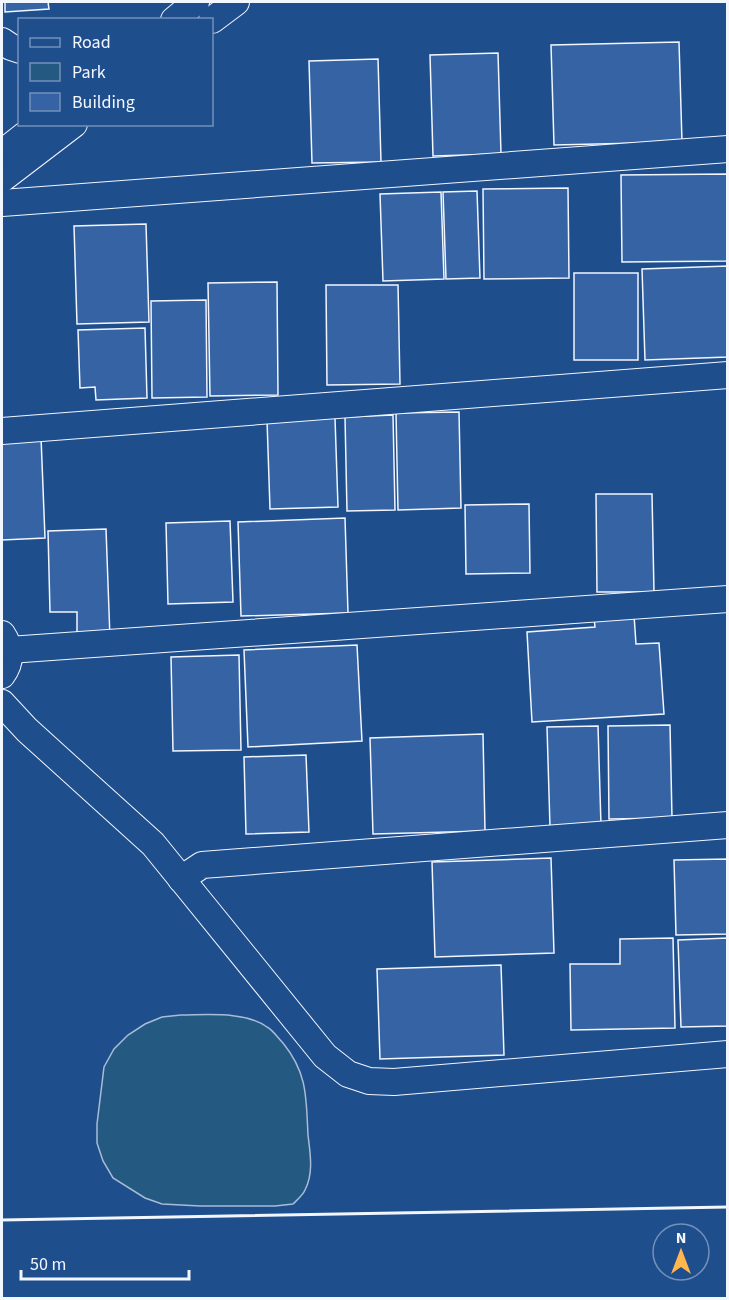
<svg xmlns="http://www.w3.org/2000/svg" width="729" height="1300" viewBox="0 0 729 1300" font-family="'Source Sans 3',sans-serif">
  <style>
    .green { fill: #245a82; stroke: #a8bbd7; stroke-width: 1.5 }
    .building { fill: #3563a3; stroke: #f2f6ff; stroke-width: 1.5 }
    .lines { fill: none; stroke-linecap: round; stroke-linejoin: round }
    .minor-casing { stroke: #f2f6ff; stroke-width: 28 }
    .minor { stroke: #1f4e8c; stroke-width: 26 }
    .wall { stroke: #f2f6ff; stroke-width: 3 }
  </style>
  <rect width="100%" height="100%" fill="#1f4e8c"/>
  <path class="green" d="M181,1015C207,1015 245,1011 267,1027C273,1030 278,1038 283,1043C308,1074 306,1098 308,1135C310,1152 314,1173 305,1190C303,1195 297,1200 293,1204L275,1206H200L162,1204L145,1198L113,1178L103,1161L97,1143V1124L104,1067L114,1049L128,1035L145,1024L162,1017Z"/>
  <g class="building">
    <path d="M5,2H48L49,9L5,12Z"/>
    <path d="M679,42L682,142L554,145L551,45Z"/>
    <path d="M498,53L501,154L433,156L430,55Z"/>
    <path d="M378,59L381,162L312,163L309,61Z"/>
    <path d="M728,174V261L622,262L621,175Z"/>
    <path d="M568,188L569,278L484,279L483,189Z"/>
    <path d="M477,191L480,278L446,279L443,192Z"/>
    <path d="M441,192L444,279L383,281L380,194Z"/>
    <path d="M146,224L149,322L77,324L74,226Z"/>
    <path d="M728,266V357L645,360L642,269Z"/>
    <rect x="574" y="273" width="64" height="87"/>
    <path d="M277,282L278,395L210,396L208,283Z"/>
    <path d="M326,285H398L400,384L327,385Z"/>
    <path d="M206,300L207,397L152,398L151,301Z"/>
    <path d="M145,328L147,398L96,400L95,387L80,388L78,330Z"/>
    <path d="M459,412L461,508L398,510L396,413Z"/>
    <path d="M393,415L395,510L347,511L345,417Z"/>
    <path d="M335,418L338,507L270,509L267,420Z"/>
    <path d="M41,437L45,538L2,540V439Z"/>
    <path d="M596,494H652L654,592H597Z"/>
    <path d="M529,504L530,573L466,574L465,505Z"/>
    <path d="M345,518L348,613L241,616L238,522Z"/>
    <path d="M230,521L233,602L168,604L166,523Z"/>
    <path d="M106,529L110,638L77,639V612H50L48,531Z"/>
    <path d="M634,615L636,644L659,643L664,714L532,722L527,632L595,627L594,618Z"/>
    <path d="M357,645L362,741L248,747L244,650Z"/>
    <path d="M239,655L241,750L173,751L171,657Z"/>
    <path d="M670,725L672,818L609,819L608,726Z"/>
    <path d="M598,726L601,826L550,827L547,727Z"/>
    <path d="M483,734L485,831L373,834L370,738Z"/>
    <path d="M306,755L309,832L246,834L244,757Z"/>
    <path d="M551,858L554,953L435,957L432,862Z"/>
    <path d="M728,859V934L676,935L674,860Z"/>
    <path d="M673,938L675,1028L571,1030L570,964H620V939Z"/>
    <path d="M728,938V1026L681,1027L678,940Z"/>
    <path d="M501,965L504,1055L380,1059L377,969Z"/>
  </g>
  <g class="lines">
    <g class="minor-casing">
      <g id="minor">
        <path d="M174,20L196,2"/>
        <path d="M212,20L236,2"/>
        <path d="M2,41L11,47L20,50"/>
        <path d="M2,153L39,124"/>
        <path d="M2,179L74,124"/>
        <path d="M2,203L728,149"/>
        <path d="M2,431L728,375"/>
        <path d="M2,634C11,647 12,662 2,675"/>
        <path d="M9,650L728,599"/>
        <path d="M2,703L27,730L153,844L325,1056L348,1074L369,1081L394,1082L728,1054"/>
        <path d="M181,879L202,865L728,825"/>
      </g>
    </g>
    <use href="#minor" class="minor"/>
    <path class="wall" d="M2,1220L728,1207"/>
  </g>
  <rect width="729" height="1300" fill="none" stroke="#f2f6ff" stroke-width="6"/>
  <rect x="18" y="18" width="195" height="108" fill="#1f4e8c" stroke="#7391ba" stroke-width="1.5"/>
  <rect x="30" y="38" width="30" height="9" fill="#1f4e8c" stroke="#7391ba" stroke-width="1.5"/>
  <text x="72" y="48" font-size="18" fill="#f2f6ff">Road</text>
  <rect x="30" y="63" width="30" height="18" fill="#245a82" stroke="#7391ba" stroke-width="1.5"/>
  <text x="72" y="78" font-size="18" fill="#f2f6ff">Park</text>
  <rect x="30" y="93" width="30" height="18" fill="#3563a3" stroke="#7391ba" stroke-width="1.5"/>
  <text x="72" y="108" font-size="18" fill="#f2f6ff">Building</text>
  <g transform="translate(681 1252)"><circle r="28" fill="#1f4e8c" stroke="#7391ba" stroke-width="1.5"/>
  <path d="M0-4.5L10 22L0 15L-10 22Z" fill="#ffb74d"/>
  <text y="-9" font-size="16" font-weight="bold" text-anchor="middle" fill="#f2f6ff">N</text>
  </g>
  <path d="M21 1270v9h168v-9" fill="none" stroke="#f2f6ff" stroke-width="3"/>
  <text x="30" y="1270" font-size="18" fill="#f2f6ff" stroke="#1f4e8c" stroke-width="4.5" paint-order="stroke">50 m</text>
</svg>
